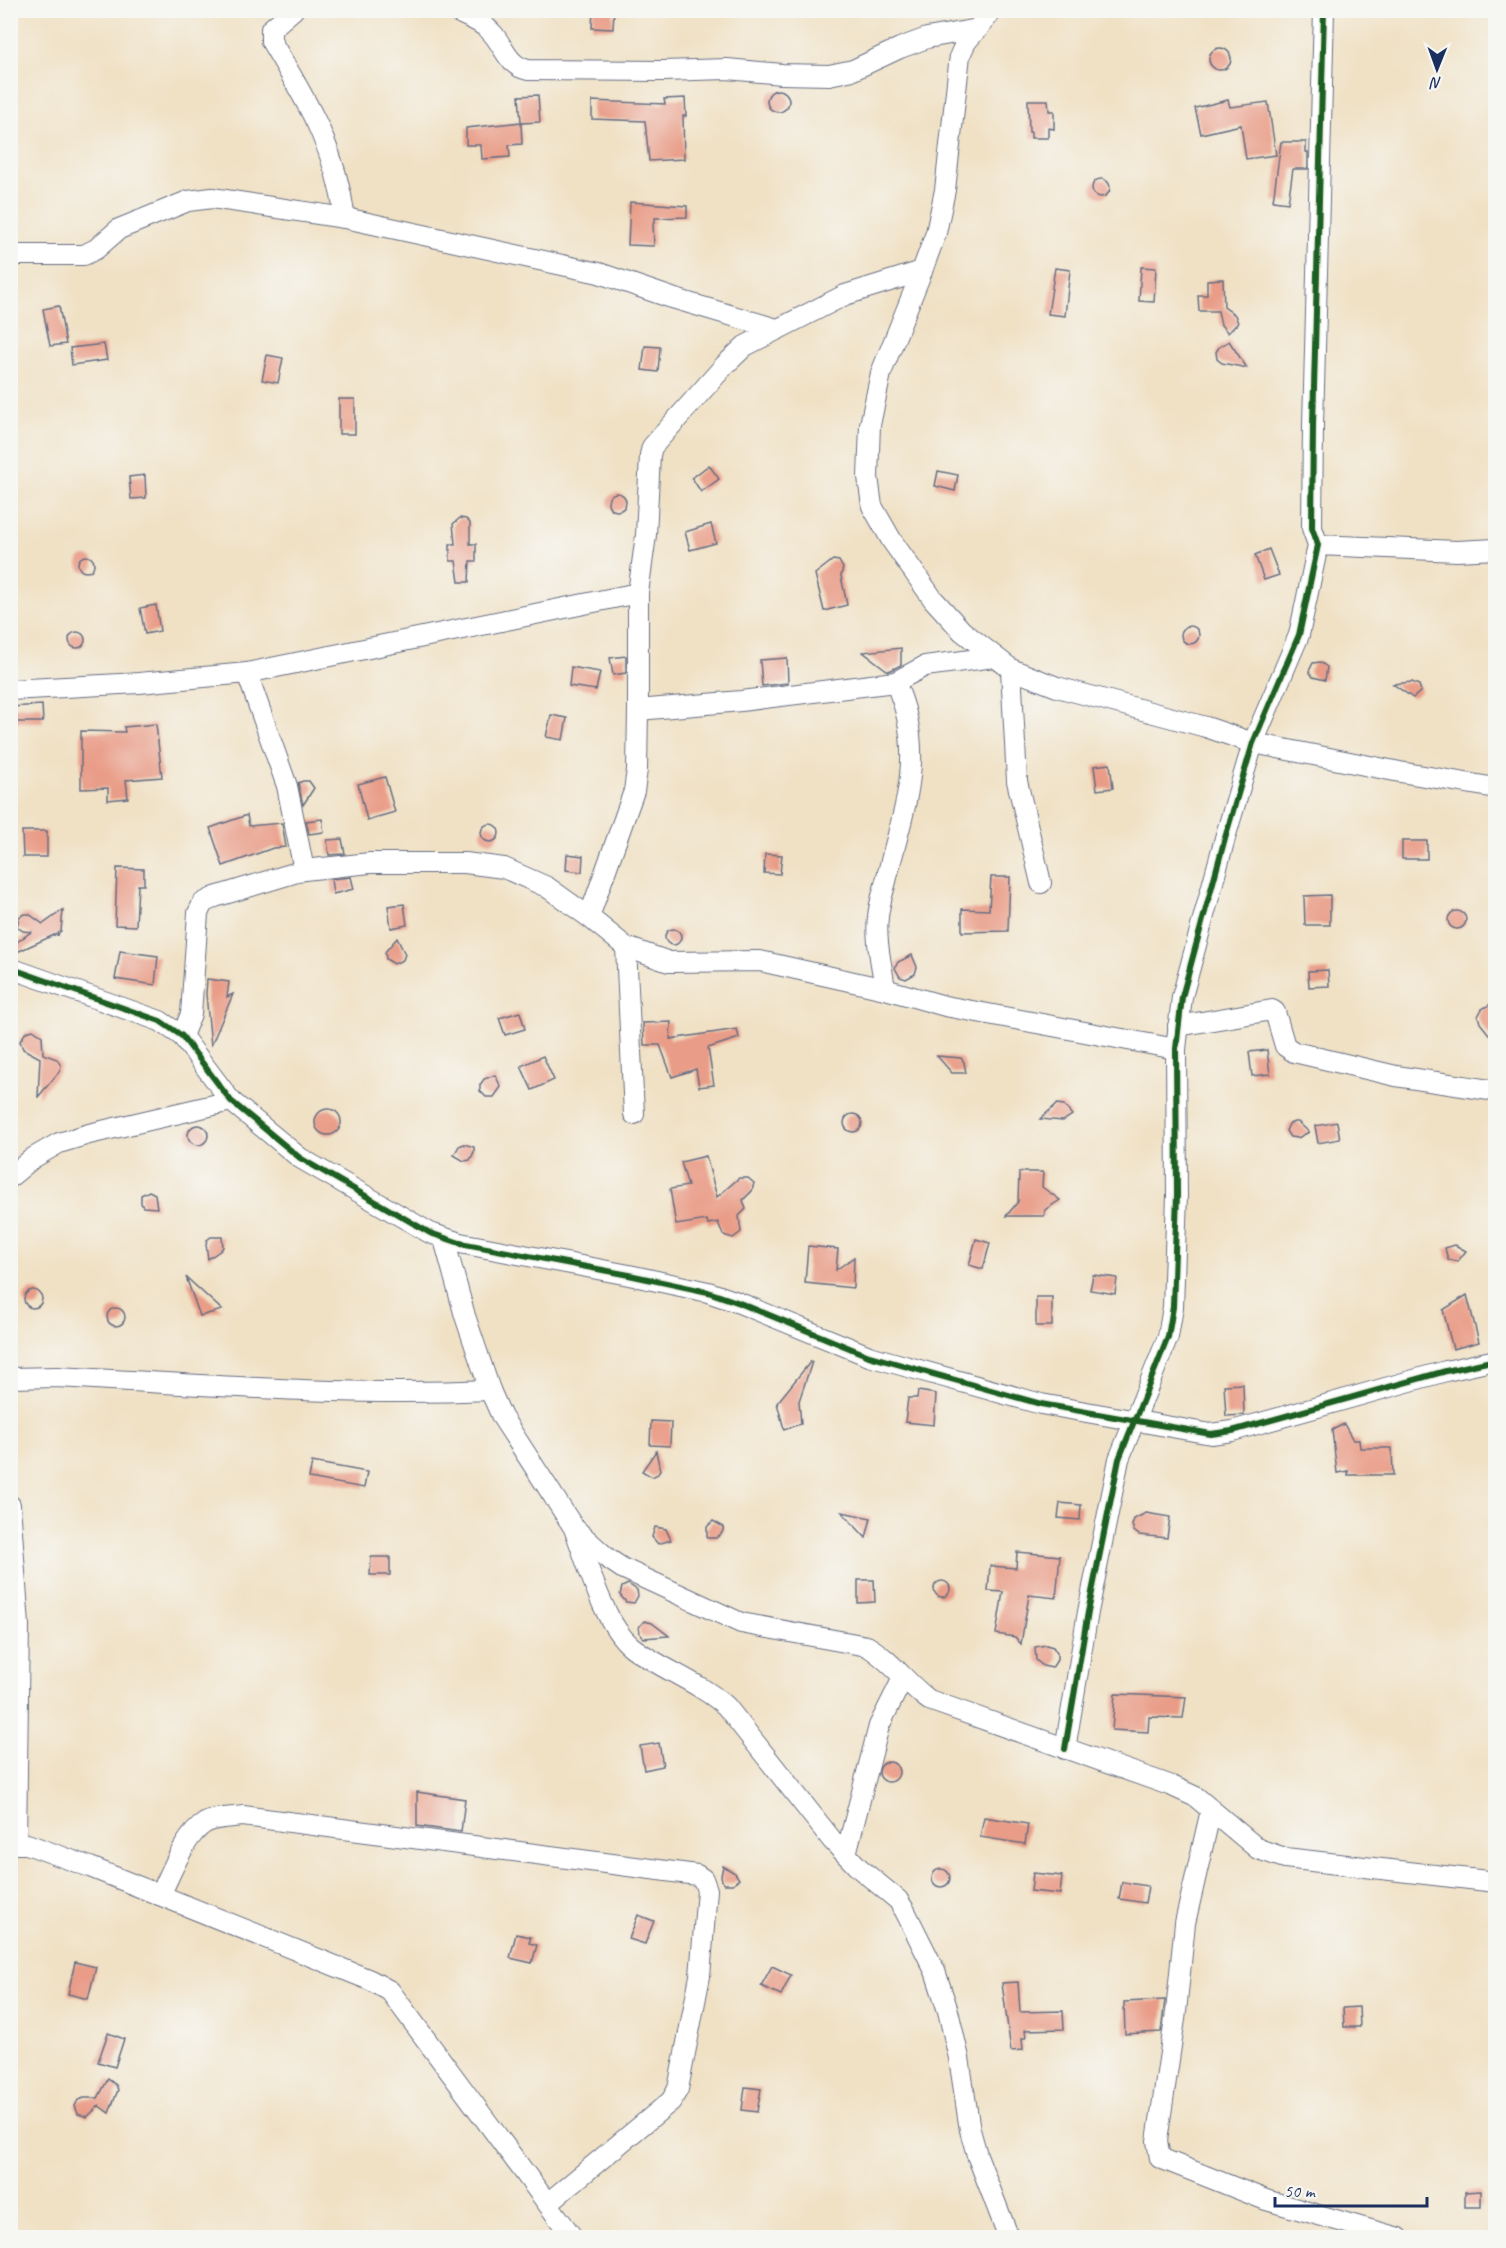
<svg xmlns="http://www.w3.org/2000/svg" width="1506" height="2248" viewBox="0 0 1506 2248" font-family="Caveat,sans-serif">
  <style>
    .building { fill: #e99c87 }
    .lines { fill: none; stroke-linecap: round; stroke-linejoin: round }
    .street-casing { stroke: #666d82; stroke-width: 22 }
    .street { stroke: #fff; stroke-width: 20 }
    .cycleway-casing { stroke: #f6f6f2; stroke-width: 10 }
    .cycleway { stroke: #1b5e20; stroke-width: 6 }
  </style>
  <rect width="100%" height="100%" fill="#f6f6f2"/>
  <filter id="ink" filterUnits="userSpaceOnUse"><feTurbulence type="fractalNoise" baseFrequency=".0167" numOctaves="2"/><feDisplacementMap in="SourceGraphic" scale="12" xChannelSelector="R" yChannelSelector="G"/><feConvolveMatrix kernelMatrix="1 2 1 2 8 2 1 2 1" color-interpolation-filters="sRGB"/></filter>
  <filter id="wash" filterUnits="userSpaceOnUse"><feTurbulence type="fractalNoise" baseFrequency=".008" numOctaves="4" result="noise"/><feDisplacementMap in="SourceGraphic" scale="24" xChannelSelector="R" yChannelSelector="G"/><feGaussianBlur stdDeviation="1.35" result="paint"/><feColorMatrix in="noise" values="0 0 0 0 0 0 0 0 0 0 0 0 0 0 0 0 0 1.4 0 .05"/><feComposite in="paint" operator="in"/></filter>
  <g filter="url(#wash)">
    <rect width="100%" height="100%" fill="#f0e1c5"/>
    <g id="blocks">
      <g class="building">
        <path d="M593,10H614L613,29L592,28Z"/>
        <circle cx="1220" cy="59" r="11"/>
        <circle cx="778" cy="101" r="11"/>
        <path d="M538,95L540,122L521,123L522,144L509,145L510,157L482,159L481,145H466V128L521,122L519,96Z"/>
        <path d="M685,98L686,116H683L684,159L649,161L645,121L592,119V101L665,104L664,99Z"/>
        <path d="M1028,100H1048L1049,111H1054V129L1048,128V138H1031V132H1029Z"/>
        <path d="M1228,100L1230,107L1268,102L1276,155L1246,159L1241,125L1201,134L1195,108Z"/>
        <path d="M1281,142H1306V152H1308V169H1293L1288,203L1273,201Z"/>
        <circle cx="1101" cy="188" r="9"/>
        <path d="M630,202L687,206V217L655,218V223H653L654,246L628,245Z"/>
        <path d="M1141,267L1156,268L1154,302L1139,301Z"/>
        <path d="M1055,268L1070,270L1065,316L1048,314Z"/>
        <path d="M1223,279L1224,307L1235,315L1238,323L1228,333L1221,325L1218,311H1199L1198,295H1207V280Z"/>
        <path d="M59,306L66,344L50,346L43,309Z"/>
        <path d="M1229,341L1247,368L1222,363L1217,359L1216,352L1219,347Z"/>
        <path d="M104,344L107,360L72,365L70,348Z"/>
        <path d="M645,346L660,347L658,372L642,370Z"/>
        <path d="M267,355L283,358L278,383L262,380Z"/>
        <rect x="339" y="399" width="16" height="35"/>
        <path d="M709,465L719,479L701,492L692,478Z"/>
        <path d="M938,471L958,475L955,491L935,486Z"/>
        <path d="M145,475L146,498L131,499L129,477Z"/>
        <circle cx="617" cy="502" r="9"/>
        <path d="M460,518L466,519L470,523V544H476V561H470L469,582H459L456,561H450V544H455L453,524Z"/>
        <path d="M711,524L716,543L690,550L685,532Z"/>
        <path d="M1269,549L1279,575L1264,580L1255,555Z"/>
        <circle cx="86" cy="564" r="8"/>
        <path d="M833,560L839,561L843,568L841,576L847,605L824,611L815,574Z"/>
        <path d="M156,605L160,631L145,634L140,608Z"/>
        <circle cx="1190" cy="635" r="9"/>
        <circle cx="77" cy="640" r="8"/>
        <path d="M901,648V665L891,670L888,671L863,652Z"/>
        <path d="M626,656V673L613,675L610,658Z"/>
        <path d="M787,658L788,683L762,686L760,660Z"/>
        <path d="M1320,662L1327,667L1325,680L1313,677L1309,671L1313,663Z"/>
        <path d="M571,667L600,672L596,690L569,686Z"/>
        <path d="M1412,682L1419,685L1421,691L1413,698L1393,684Z"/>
        <path d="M42,705L43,722H10V707Z"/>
        <path d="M551,715L567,718L563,740L546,737Z"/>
        <path d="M156,724L162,777L126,780L128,798L108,800V788L81,789V731L125,732L124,727Z"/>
        <path d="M1110,764L1113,788L1097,790L1094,766Z"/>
        <path d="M385,777L395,812L367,820L358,784Z"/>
        <path d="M303,781H309L314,788L303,805L298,783Z"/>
        <path d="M247,815L249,826L282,823L286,847L273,848L223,866L210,828Z"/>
        <path d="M322,819L324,832L309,834L306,821Z"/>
        <circle cx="490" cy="833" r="9"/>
        <path d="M22,831H47V857H23Z"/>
        <path d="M342,839L345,854L329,855L327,840Z"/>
        <rect x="1402" y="841" width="25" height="18"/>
        <path d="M567,854L583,856L582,872L566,870Z"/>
        <path d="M765,854L782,855L780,874L764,873Z"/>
        <path d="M117,868L144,869V885H138L136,926L115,925Z"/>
        <path d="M351,877L354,889L333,894L331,879Z"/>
        <path d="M991,877H1010L1008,931L962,932V909L989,910Z"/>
        <path d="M1330,895V925H1305L1304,896Z"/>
        <path d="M404,904L407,925L391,928L388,906Z"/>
        <path d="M63,910L61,931L57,934L59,935H54L17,952L13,945L31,932L23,931L17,927L19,917L24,914H29L43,924Z"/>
        <circle cx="1457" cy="920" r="9"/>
        <circle cx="673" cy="937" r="8"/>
        <path d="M397,938L405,954L403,960L394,964L386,959L385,952Z"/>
        <path d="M120,951L158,956L155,985L115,979Z"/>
        <path d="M912,955L917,967L915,974L906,979L900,977L895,968L898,962Z"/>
        <path d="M1328,970L1329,986L1309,987L1308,971Z"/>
        <path d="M207,979L229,982L227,997L233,994L211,1046L206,994Z"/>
        <path d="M1496,1001V1043L1480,1023L1478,1016L1482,1009Z"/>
        <path d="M520,1012L525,1029L505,1035L499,1018Z"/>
        <path d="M671,1022L670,1039L737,1029L739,1038L708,1048L714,1085L699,1087L696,1069L672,1077L660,1045H644L643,1023Z"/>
        <path d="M33,1030L42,1036L43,1054L57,1059L61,1066L59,1072L38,1097L40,1058L23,1049L20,1041L26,1032Z"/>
        <path d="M1267,1050L1270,1074L1252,1076L1249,1052Z"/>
        <path d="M543,1056L554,1080L532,1090L521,1066Z"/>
        <path d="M937,1056L961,1058L964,1062L966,1073H952Z"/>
        <path d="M495,1075L501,1087L494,1097H486L480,1091V1085L484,1079Z"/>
        <path d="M1057,1104L1064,1105L1072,1115L1063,1121L1040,1119Z"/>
        <circle cx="328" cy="1122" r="13"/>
        <circle cx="853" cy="1123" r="9"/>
        <path d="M1294,1122H1298L1309,1132L1298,1138L1290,1137L1286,1131L1289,1124Z"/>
        <path d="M1337,1122L1340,1139L1318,1143L1315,1126Z"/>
        <circle cx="198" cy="1135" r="10"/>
        <path d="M464,1144L474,1147V1152L470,1160L464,1161L454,1155L459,1146Z"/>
        <path d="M706,1156L717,1197L739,1178H748L754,1183L752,1191L743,1200L746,1209L739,1216L741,1232L733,1238L723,1235L718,1222L708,1224L707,1220L676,1225L670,1189L688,1186L681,1162Z"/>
        <path d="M1019,1172H1043L1042,1187L1060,1200L1045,1210L1044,1216H1006L1018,1202Z"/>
        <path d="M149,1191L155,1194L157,1208L143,1207L141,1203V1195Z"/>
        <path d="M211,1237H222L223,1247L221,1250L208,1259L206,1244L207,1240Z"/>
        <path d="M976,1239L990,1243L983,1269L969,1265Z"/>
        <path d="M1455,1245L1466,1251L1458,1261L1448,1260L1445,1248Z"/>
        <path d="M808,1246L838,1249L836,1270L854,1257L853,1288L805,1283Z"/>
        <path d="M1093,1275L1117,1278L1115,1294L1090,1290Z"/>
        <path d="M186,1277L222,1310L200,1316Z"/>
        <circle cx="33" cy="1299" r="9"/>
        <path d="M1467,1295L1479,1342L1453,1349L1443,1310Z"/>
        <rect x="1036" y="1297" width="16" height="29"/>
        <circle cx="116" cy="1317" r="9"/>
        <path d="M811,1361L812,1362L799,1401L801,1424L784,1429L777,1403Z"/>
        <path d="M1243,1384L1244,1415L1226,1416L1224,1385Z"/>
        <path d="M918,1391L936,1394L934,1425L905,1422L908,1398H917Z"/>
        <path d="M651,1421L671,1422L670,1446L650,1445Z"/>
        <path d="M1344,1424L1353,1440H1359L1360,1448H1392L1393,1475H1348V1471L1337,1473L1332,1430Z"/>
        <path d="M656,1451L660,1470L658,1474L652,1477L642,1471Z"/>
        <path d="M312,1462L367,1472L364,1488L309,1478Z"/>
        <path d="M1060,1503L1081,1505L1080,1520L1058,1518Z"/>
        <path d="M842,1512L871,1518L866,1538Z"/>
        <path d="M1146,1513L1170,1517L1167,1538L1139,1535L1134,1531L1132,1525L1134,1519Z"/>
        <path d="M713,1521L724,1527L722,1533L716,1538H707V1527Z"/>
        <path d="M655,1527L666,1529L671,1540L658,1544L652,1537Z"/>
        <path d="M1017,1552L1060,1556L1056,1598L1029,1595L1021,1644L1015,1637L996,1634L1003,1592L988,1591L990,1566L1016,1568Z"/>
        <path d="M371,1557H390V1575H370Z"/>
        <path d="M858,1580H874L875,1602L858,1603Z"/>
        <circle cx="942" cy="1589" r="8"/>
        <path d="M628,1584L637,1590L638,1596L634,1603L626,1602L620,1595L622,1587Z"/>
        <path d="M644,1621L652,1623L669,1636L644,1638L640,1634L639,1627Z"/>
        <path d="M1046,1645L1053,1647L1057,1653V1660L1052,1668L1043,1666L1036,1660L1035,1647Z"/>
        <path d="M1115,1694L1186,1697L1183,1718L1149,1717L1148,1732L1112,1730Z"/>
        <path d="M659,1743L663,1766L644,1770L640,1746Z"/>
        <circle cx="889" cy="1772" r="10"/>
        <path d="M417,1792L465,1799L461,1832L417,1826Z"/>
        <path d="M984,1817L1028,1824L1025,1844L980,1837Z"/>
        <path d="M723,1866L735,1873L739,1879L733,1884H724L722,1881L721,1876Z"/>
        <circle cx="941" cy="1878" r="9"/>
        <path d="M1033,1873L1062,1876L1060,1894L1031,1891Z"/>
        <path d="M1122,1882L1148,1886L1145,1903L1119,1899Z"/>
        <path d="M638,1915L654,1921L645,1944L629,1939Z"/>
        <path d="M516,1934L531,1937L529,1943L537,1945L532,1963L510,1958Z"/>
        <path d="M75,1962L96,1967L88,1999L68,1994Z"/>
        <path d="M772,1966L791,1975L781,1995L761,1986Z"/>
        <path d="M1018,1982L1020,2012L1063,2011L1064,2029L1025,2030L1026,2038H1022L1023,2050L1011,2051L1002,1983Z"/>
        <path d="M1165,2000L1161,2032L1125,2034L1124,2002Z"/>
        <path d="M1359,2007L1360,2027H1344L1343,2008Z"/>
        <path d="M108,2033L124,2039L115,2067L98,2062Z"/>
        <path d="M108,2079L116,2085L118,2090L109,2113L99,2106L87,2117L78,2114L75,2106L78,2100L84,2098H98Z"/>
        <path d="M745,2087L761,2089L757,2112L742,2110Z"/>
        <path d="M1481,2191V2207H1465V2192Z"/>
      </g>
    </g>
  </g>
  <g filter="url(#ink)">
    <use href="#blocks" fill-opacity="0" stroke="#666d82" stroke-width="1.5"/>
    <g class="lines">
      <g class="street-casing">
        <g id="street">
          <path d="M293,10L271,29V41C307,102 335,146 345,218"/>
          <path d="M453,10C467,17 483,22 493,34C505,48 508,66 528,70L663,71L727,69L782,74L829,75L853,70L900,48L927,38L978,29"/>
          <path d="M10,255H84L96,249L119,229L188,201L212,198L345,218L599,273L672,298L777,329"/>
          <path d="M922,271L881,373L870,425L868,477L872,506L892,541L933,599L962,631L1011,669L1057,687L1206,727L1253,743L1400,772L1496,788"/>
          <path d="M1318,545L1457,551L1496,549"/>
          <path d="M1011,669L1017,781L1041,883"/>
          <path d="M247,673L287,786L304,870"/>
          <path d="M10,690L139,683L247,673L638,593"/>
          <path d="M638,710L741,701L895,682L925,666L994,657"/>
          <path d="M626,947L669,962L760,961L885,989L945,1006L1176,1049"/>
          <path d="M10,968L160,1021L182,1036L231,1101L300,1158L430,1233L460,1243L629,1275L708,1292L737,1302L869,1356L1041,1404L1211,1434L1232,1431L1446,1371L1496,1360"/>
          <path d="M885,989C882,966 875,940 878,917C879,905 883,893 886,881C903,809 928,755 895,682"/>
          <path d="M1178,1026L1272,1010L1275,1012L1285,1046L1294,1052L1396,1076L1496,1091"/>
          <path d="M182,1036L191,1014L198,913L203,903L215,897L304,870L370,863H465L504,868L547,887L589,917"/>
          <path d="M634,1114L626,947L589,917L634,791L637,770L638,710V593L646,535L650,455L652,447L725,365L745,346L845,295L922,271L936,233L945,190L960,55L966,42L993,10"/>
          <path d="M10,1177L33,1158L59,1143L89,1134L231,1101"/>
          <path d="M444,1239L465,1316L490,1390L502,1417L574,1528L607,1558L622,1568L741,1623L867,1646C891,1660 907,1684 929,1700L1172,1786L1196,1797L1258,1849L1285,1858L1496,1882"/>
          <path d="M10,1378L57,1377C201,1384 346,1397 490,1390"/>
          <path d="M10,1505L19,1625L16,1843"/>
          <path d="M575,1531C588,1564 604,1625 632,1647C661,1669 697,1681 726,1706L832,1840L859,1868L898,1900L905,1911L935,1971L948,2011L959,2058L970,2130L977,2155L1009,2238"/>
          <path d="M1065,1749L1088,1612L1119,1459L1168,1337L1173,1307L1177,1195L1176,1049L1182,997L1225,838L1253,743L1299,635L1318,545L1312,528L1313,425L1324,10"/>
          <path d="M1211,1810L1185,1923L1176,2012L1157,2141L1160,2158L1266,2200L1399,2238"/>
          <path d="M10,1844H27L90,1867L370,1980L390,1991L573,2238"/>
          <path d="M846,1854L879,1726L903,1678"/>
          <path d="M160,1895C171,1874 184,1836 205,1823C216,1817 231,1818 243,1816L697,1875L703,1879L707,1890L700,1976L678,2089L671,2101L548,2203"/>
        </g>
      </g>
      <use href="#street" class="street"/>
      <g class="cycleway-casing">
        <g id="cycleway">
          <path d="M10,968L160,1021L182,1036L231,1101L300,1158L430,1233L460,1243L629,1275L708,1292L737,1302L869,1356L1041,1404L1211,1434L1232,1431L1446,1371L1496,1360"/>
          <path d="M1065,1749L1088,1612L1119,1459L1168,1337L1173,1307L1177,1195L1176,1049L1182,997L1225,838L1253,743L1299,635L1318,545L1312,528L1313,425L1324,10"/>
        </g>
      </g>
      <use href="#cycleway" class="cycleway"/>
    </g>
  </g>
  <rect width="1506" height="2248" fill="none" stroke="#f6f6f2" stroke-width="36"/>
  <g transform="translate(1437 69) rotate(181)" stroke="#f6f6f2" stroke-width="4.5" paint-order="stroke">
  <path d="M0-4.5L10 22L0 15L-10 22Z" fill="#1b2f5e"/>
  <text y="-9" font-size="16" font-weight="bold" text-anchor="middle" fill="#1b2f5e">N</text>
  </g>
  <path d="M1275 2197v9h152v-9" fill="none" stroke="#1b2f5e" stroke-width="3"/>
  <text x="1284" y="2197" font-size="18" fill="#1b2f5e" stroke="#f6f6f2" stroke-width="4.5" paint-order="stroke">50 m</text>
</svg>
